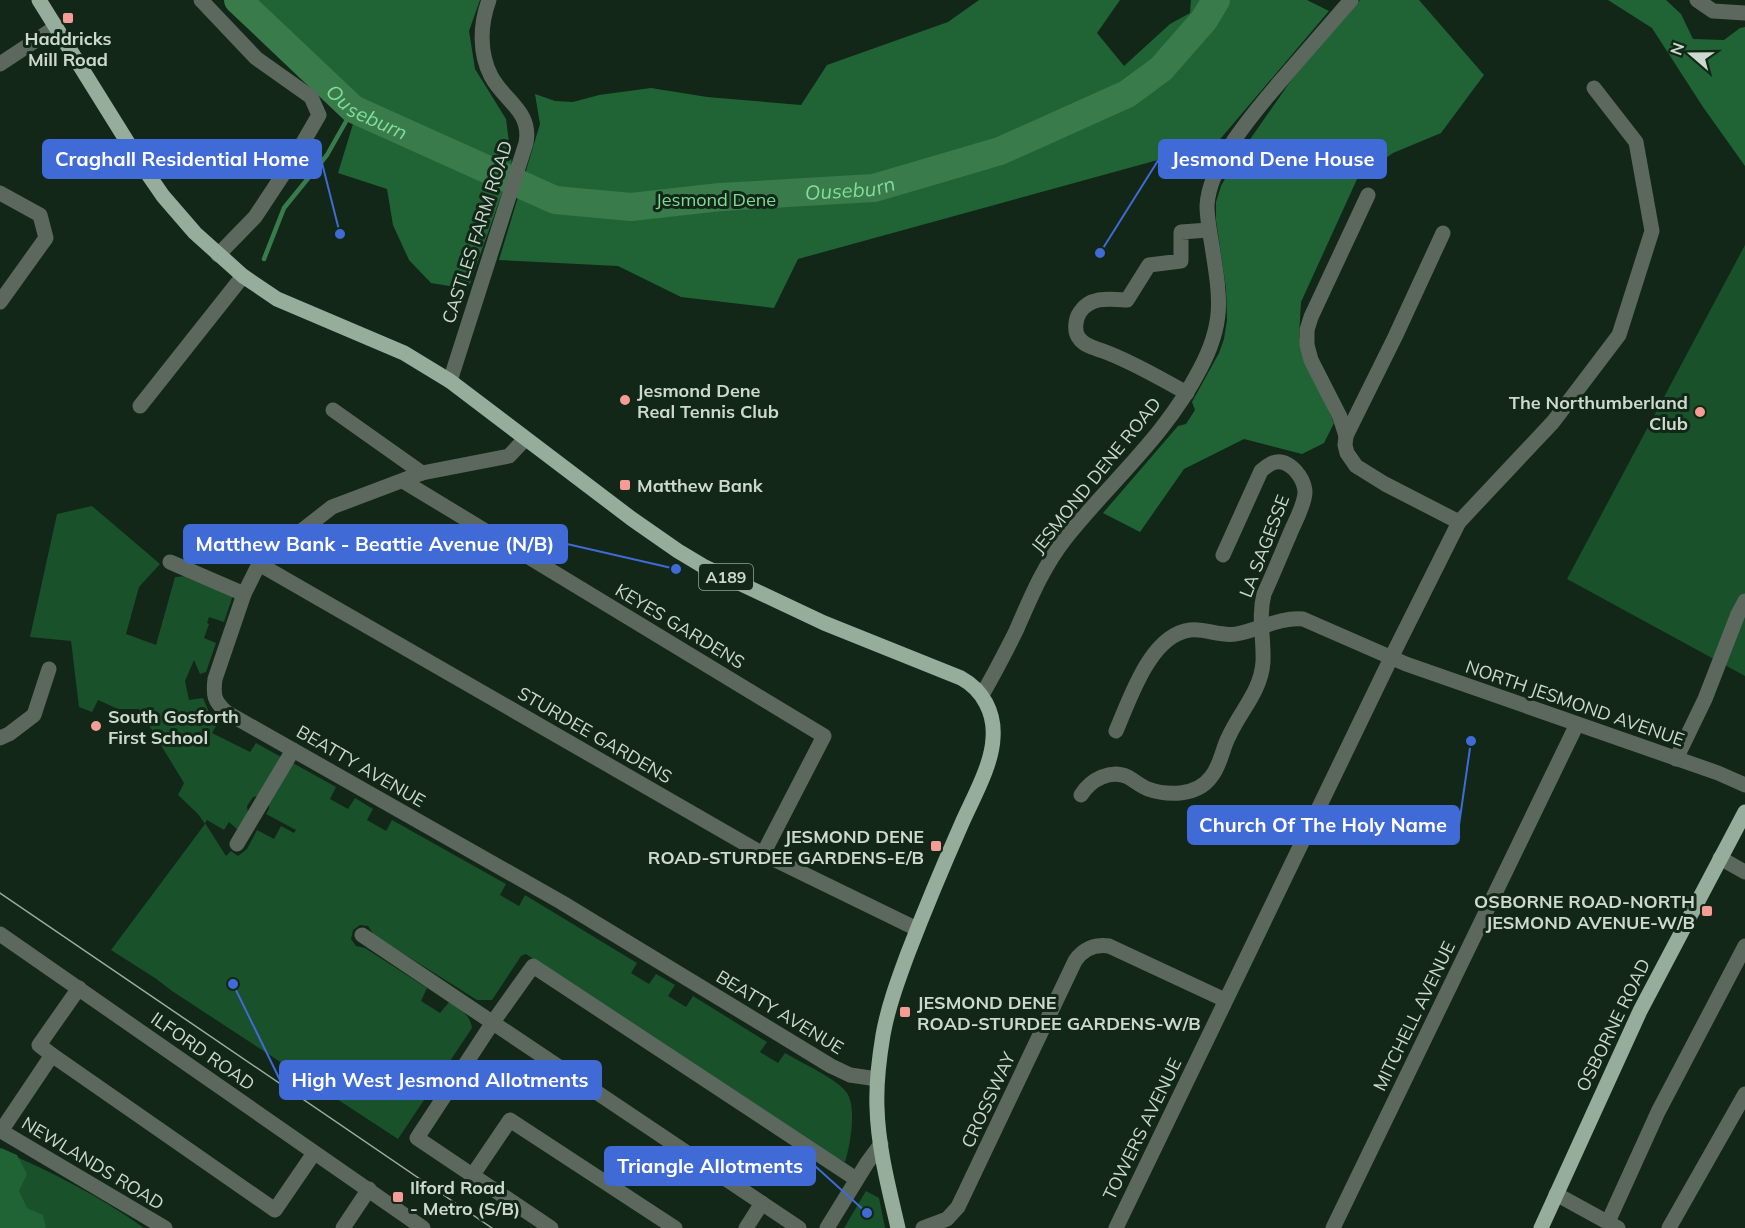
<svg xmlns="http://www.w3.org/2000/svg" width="1745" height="1228" viewBox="0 0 1745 1228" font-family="Mulish,sans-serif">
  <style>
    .green { fill: #19512b }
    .forest { fill: #206436 }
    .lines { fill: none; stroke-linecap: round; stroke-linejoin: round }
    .stream { stroke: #397b4b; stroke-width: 4.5 }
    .river { stroke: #397b4b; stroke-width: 28 }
    .minor { stroke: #5c675e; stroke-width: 15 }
    .major { stroke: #97ad9b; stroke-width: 15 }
    .tram { stroke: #9cab9f; stroke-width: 1.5 }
    .poi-dot { fill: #f59c96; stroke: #122717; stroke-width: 2 }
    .labels { text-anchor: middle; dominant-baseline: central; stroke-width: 6; stroke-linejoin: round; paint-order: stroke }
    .shield { fill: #122717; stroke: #94a497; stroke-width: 1.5 }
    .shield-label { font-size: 16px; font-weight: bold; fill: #ccd9ce }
    .poi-label { font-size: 18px; font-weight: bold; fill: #ccd9ce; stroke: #122717; text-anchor: start }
    .park-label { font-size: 18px; fill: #80db96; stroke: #122717 }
    .street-label { font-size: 18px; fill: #ccd9ce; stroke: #122717 }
    .water-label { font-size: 20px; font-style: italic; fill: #82dd98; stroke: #122717 }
    .leader { fill: none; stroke: #406ad6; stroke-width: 2 }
    .callout-dot { fill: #406ad6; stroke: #122717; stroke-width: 2 }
    .callout { fill: #406ad6; stroke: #406ad6; stroke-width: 2 }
    .callout-label { font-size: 20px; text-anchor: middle; font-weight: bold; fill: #fff }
  </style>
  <rect width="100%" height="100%" fill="#122717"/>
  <g class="green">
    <path d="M1745,245V676L1567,579Z"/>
    <path d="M92,506L160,564L139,587L126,634L156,645L175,577L188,576L233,595L224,622L209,617L207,623L209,624L204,638L216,643L206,672L200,674L194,660L185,681L189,700L203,698L209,712L219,721L212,733L250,752L256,743L281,757L258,796L253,797L247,806L248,814L238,830L229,822L224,830L207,820L205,823L226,856L231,851L238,856L247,849L257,830L274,839L281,826L294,833L296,830L266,814L269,809V802L291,762L336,787L330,799L348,809L355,798L373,809L367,820L386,831L392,820L506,884L500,895L519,906L525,895L637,963L631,973L649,984L656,974L675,985L668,996L686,1007L693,996L767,1042L760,1052L778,1063L785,1053C800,1062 839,1080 847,1093C857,1108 850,1146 845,1162L821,1150L526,954L521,956L492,1000H477L374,935L368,926L360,925L353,930L351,939L356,946L365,948L427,988L421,1001L440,1013L449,1002C460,1009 470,1014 472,1028L398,1139L172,991L155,978L111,950L205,824L198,814L178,795L184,783L139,709H118L98,700L92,712L79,707L71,641L30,637L57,514Z"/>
    <path d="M0,1150C51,1171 99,1196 144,1228H0Z"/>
    <path d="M866,1191L879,1198L885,1228H844Z"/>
  </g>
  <g class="forest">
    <path d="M225,0H480L469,31L475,69L506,119L512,165L468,289L431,283L409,260L393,225L387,189L338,173L353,124L267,37Z"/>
    <path d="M979,0H1120L1097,33L1124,66L1170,24L1190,13L1191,0H1307L1329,11L1216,144L798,259L774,308L681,297L618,266L499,260L540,124L535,94L555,101L573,102L599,95L651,88L707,97L801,105L827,65L948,22Z"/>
    <path d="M1360,0H1419L1484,75L1441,133L1393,153L1358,177L1301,302L1299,336L1309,368L1334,423L1324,443L1302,454L1244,439L1184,469L1140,532L1103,513L1178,426L1186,424L1195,410L1192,402L1219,353L1224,339L1227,320L1226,288L1216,220V202L1221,186L1235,161L1299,69Z"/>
    <path d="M1608,0H1666L1681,14L1693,39L1724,40L1740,28L1745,27V166L1703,107L1652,28Z"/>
    <path d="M1,1148L17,1155L27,1174L19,1191L27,1208L43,1215L46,1228H0V1149Z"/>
  </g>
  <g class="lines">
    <path class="stream" d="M264,259L284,208L327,155L353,109"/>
    <path class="river" id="s1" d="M238,0L353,109L555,200L631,207L720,197L874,188L1000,151L1127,94L1161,69L1204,20L1216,0"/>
    <g class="minor">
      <path d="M201,0L256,58L311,97L319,115L294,158L255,217L218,255"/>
      <path d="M1697,0L1713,11L1745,13"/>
      <path d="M0,64L56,27"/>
      <path d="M0,193L40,215L46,238L0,302"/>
      <path d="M1443,233L1395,337L1346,436L1345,445L1347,453L1356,466L1385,484L1459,522"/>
      <path d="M450,381L526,143C532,111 504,101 491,76C479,53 480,24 489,0"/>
      <path d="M1187,393C1159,378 1133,362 1103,351C1095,348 1084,346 1079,338C1074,332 1075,319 1080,312C1091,296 1110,299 1127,300L1149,265L1181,261V232L1209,230"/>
      <path d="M140,406L243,276"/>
      <path d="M333,410L422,473"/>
      <path d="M1346,436L1340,417L1311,360L1307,345V330L1311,317L1368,195"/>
      <path d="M525,439L509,456L422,473L332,507L259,564L244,594L215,679C213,695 214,701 226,712L561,902L831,1066L850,1075L877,1079"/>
      <path d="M403,481L824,736L763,854"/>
      <path d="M170,562L244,594"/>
      <path d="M259,564L763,854L917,929"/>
      <path d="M982,695C994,674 1005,653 1016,631C1030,599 1043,567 1065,539C1111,481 1165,437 1200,369C1225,322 1220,297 1212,246C1210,233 1207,219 1207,206C1209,160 1263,102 1291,69C1311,46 1331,23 1351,0"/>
      <path d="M1116,731C1130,699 1150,635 1190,630C1206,628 1220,637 1236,634C1259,630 1279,617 1303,619L1406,664L1718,773L1745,785"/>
      <path d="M0,738L9,734L34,715L49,669"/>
      <path d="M1676,759L1705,699L1738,614L1745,601"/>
      <path d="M1081,795C1091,779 1111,769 1128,777C1135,781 1140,786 1148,789C1168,796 1197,796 1211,777C1221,765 1222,749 1229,736C1241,710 1261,691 1263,662C1264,638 1258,617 1264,594C1274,572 1283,550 1292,529C1297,518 1304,505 1305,493C1305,481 1296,468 1285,463C1275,459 1268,465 1261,471L1223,555"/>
      <path d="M237,844L293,750"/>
      <path d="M1720,858L1745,872"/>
      <path d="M0,934L423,1228"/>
      <path d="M362,935L799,1228"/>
      <path d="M79,988L39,1045L52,1055L1,1131L165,1228"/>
      <path d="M52,1055L275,1210L314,1153"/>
      <path d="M472,1176L510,1120L675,1228"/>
      <path d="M1556,1194L1618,1228"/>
      <path d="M1608,1222L1658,1112L1745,946"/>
      <path d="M343,1228L369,1189"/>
      <path d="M551,1228L417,1138L493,1022L533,966L856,1179"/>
      <path d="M746,1228L762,1203"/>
      <path d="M827,1228L867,1163L881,1144"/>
      <path d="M923,1228L947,1219L958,1207L1075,961C1083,949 1095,944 1109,946L1225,1000"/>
      <path d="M1116,1228L1391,658L1459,522L1553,422L1619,335L1652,231L1636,142L1594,88"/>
      <path d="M1333,1228L1577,724"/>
      <path d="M1669,1228L1745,1094"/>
    </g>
    <g class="major">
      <path d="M39,0L143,167L163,196L195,233L243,276L277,299L404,353L450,381L632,519L678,551L703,566L824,623L961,678C983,690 995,713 993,738C992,765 973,798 962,823C943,866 925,909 908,953C898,980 888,1007 883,1035C879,1059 876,1083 877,1107C878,1148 889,1189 898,1228"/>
      <path d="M1541,1228L1640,1011L1745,812"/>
    </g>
    <path class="tram" d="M0,893L492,1228"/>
  </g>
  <g class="poi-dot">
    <rect x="62" y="12" width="12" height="12" rx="3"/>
    <circle cx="625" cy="400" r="6"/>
    <circle cx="1700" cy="412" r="6"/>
    <rect x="619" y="479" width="12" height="12" rx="3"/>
    <circle cx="96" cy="726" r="6"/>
    <rect x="930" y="840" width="12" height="12" rx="3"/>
    <rect x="1701" y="905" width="12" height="12" rx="3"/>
    <rect x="899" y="1006" width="12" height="12" rx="3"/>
    <rect x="392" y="1191" width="12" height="12" rx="3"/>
  </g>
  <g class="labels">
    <rect class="shield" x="699" y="564" width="54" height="26" rx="4.5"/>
    <g class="shield-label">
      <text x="726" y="577">A189</text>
    </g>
    <g class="poi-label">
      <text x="68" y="38" text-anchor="middle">Haddricks<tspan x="68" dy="21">Mill Road</tspan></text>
      <text x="637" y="390">Jesmond Dene<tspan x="637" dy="21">Real Tennis Club</tspan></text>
      <text x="1688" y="402" text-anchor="end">The Northumberland<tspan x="1688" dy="21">Club</tspan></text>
      <text x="637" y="485">Matthew Bank</text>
      <text x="108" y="716">South Gosforth<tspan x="108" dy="21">First School</tspan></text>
      <text x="924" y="836" text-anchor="end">JESMOND DENE<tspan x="924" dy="21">ROAD-STURDEE GARDENS-E/B</tspan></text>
      <text x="1695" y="901" text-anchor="end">OSBORNE ROAD-NORTH<tspan x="1695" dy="21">JESMOND AVENUE-W/B</tspan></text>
      <text x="917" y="1002">JESMOND DENE<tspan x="917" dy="21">ROAD-STURDEE GARDENS-W/B</tspan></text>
      <text x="410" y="1187">Ilford Road<tspan x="410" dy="21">- Metro (S/B)</tspan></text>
    </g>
    <g class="park-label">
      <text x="716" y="199">Jesmond Dene</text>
    </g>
    <g class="street-label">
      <text transform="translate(477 232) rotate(-72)">CASTLES FARM ROAD</text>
      <text transform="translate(1096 475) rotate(-51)">JESMOND DENE ROAD</text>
      <text transform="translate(1264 546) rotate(-69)">LA SAGESSE</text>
      <text transform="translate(680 626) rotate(31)">KEYES GARDENS</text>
      <text transform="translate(1575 703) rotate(19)">NORTH JESMOND AVENUE</text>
      <text transform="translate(595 735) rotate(30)">STURDEE GARDENS</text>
      <text transform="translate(361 766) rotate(30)">BEATTY AVENUE</text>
      <text transform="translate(780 1012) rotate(31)">BEATTY AVENUE</text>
      <text transform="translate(1414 1016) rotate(-64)">MITCHELL AVENUE</text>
      <text transform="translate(1613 1025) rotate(-64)">OSBORNE ROAD</text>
      <text transform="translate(203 1051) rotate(35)">ILFORD ROAD</text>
      <text transform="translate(988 1100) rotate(-65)">CROSSWAY</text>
      <text transform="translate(1142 1129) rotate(-64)">TOWERS AVENUE</text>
      <text transform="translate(93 1163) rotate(31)">NEWLANDS ROAD</text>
    </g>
    <g class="water-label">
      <text stroke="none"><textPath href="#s1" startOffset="172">Ouseburn</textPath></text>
      <text stroke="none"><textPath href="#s1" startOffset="676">Ouseburn</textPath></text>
    </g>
  </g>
  <path class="leader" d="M1100 253L1159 159M340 234L321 159M676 569L567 544M1471 741L1459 825M233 984L280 1080M867 1213L815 1166"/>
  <g class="callout-dot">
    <circle cx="1100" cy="253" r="6"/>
    <circle cx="340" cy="234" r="6"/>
    <circle cx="676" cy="569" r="6"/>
    <circle cx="1471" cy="741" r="6"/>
    <circle cx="233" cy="984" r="6"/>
    <circle cx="867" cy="1213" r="6"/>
  </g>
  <g class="callout">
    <rect x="1159" y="140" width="227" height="38" rx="6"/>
    <rect x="43" y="140" width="278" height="38" rx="6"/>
    <rect x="184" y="525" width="383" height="38" rx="6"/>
    <rect x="1188" y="806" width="271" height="38" rx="6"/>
    <rect x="280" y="1061" width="321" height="38" rx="6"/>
    <rect x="605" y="1147" width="210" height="38" rx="6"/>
  </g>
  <g class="callout-label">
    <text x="1273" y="166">Jesmond Dene House</text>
    <text x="182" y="166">Craghall Residential Home</text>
    <text x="375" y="551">Matthew Bank - Beattie Avenue (N/B)</text>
    <text x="1323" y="832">Church Of The Holy Name</text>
    <text x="440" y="1087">High West Jesmond Allotments</text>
    <text x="710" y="1173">Triangle Allotments</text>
  </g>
  <g transform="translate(1691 54) rotate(290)" stroke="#122717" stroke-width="4.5" paint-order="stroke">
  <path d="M0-4.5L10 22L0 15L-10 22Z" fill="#ccd9ce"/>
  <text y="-9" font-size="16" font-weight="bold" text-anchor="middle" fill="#ccd9ce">N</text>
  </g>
</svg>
